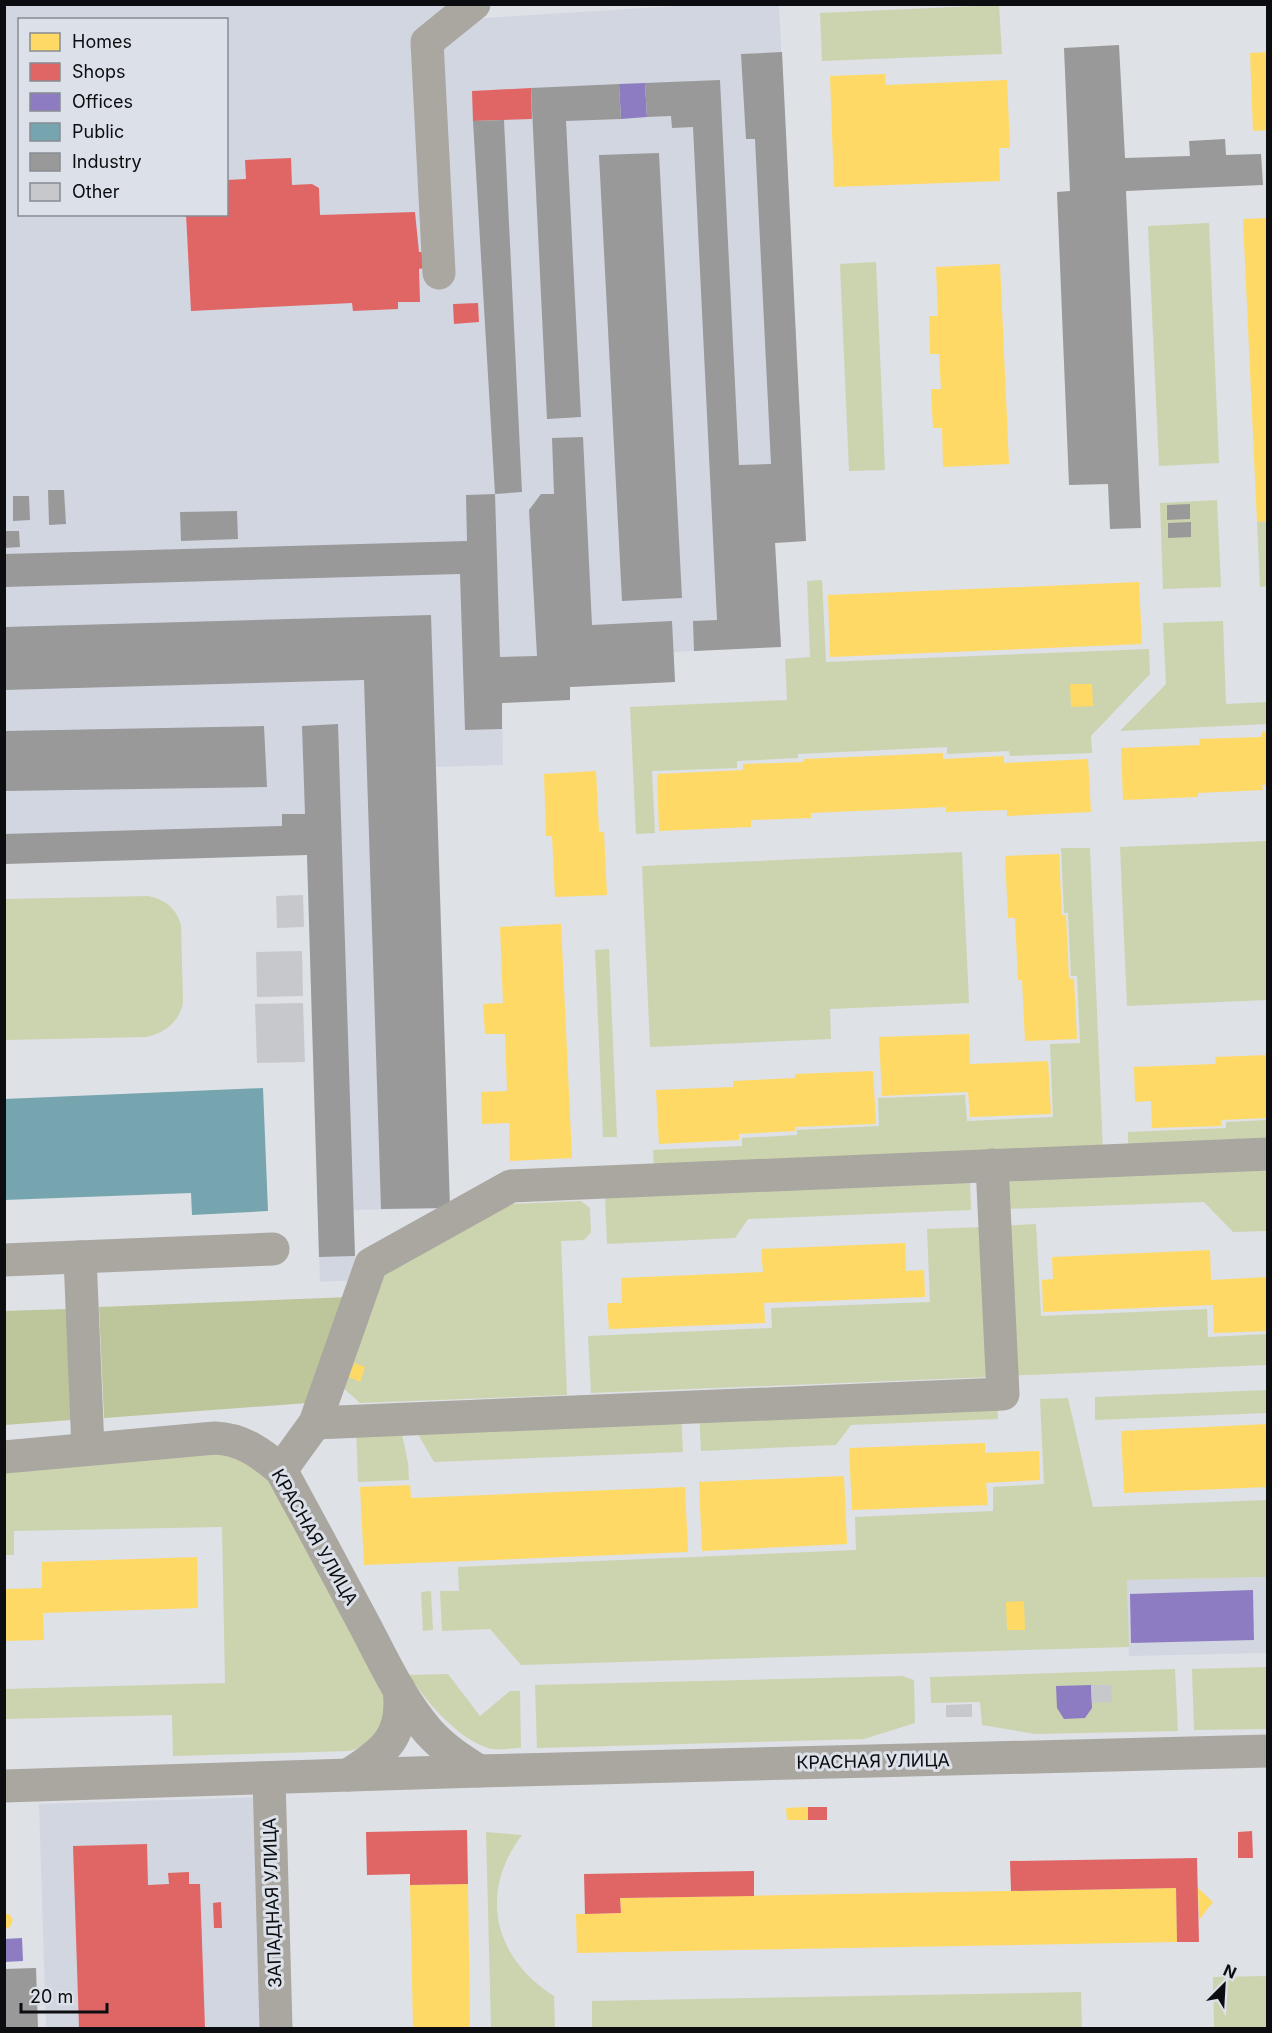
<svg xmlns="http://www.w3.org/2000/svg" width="1272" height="2033" viewBox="0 0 1272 2033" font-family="Inter,sans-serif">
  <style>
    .built { fill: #d1d6e1; fill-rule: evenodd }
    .green { fill: #cbd4af }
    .forest { fill: #bcc69a }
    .homes { fill: #ffd966 }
    .shops { fill: #e06666 }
    .offices { fill: #8e7cc3 }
    .public { fill: #76a5af }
    .industry { fill: #999 }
    .building { fill: #c7c8cc }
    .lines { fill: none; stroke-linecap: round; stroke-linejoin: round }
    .minor { stroke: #aaa6a0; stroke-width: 33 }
    .labels { text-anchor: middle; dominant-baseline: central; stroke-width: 6; stroke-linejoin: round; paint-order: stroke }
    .street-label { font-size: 18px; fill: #0c0d10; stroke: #dbe0e9 }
  </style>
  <rect width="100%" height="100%" fill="#dee1e6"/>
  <g class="built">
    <path d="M463,4L469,19L692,5H779L806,541L775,543L781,647L674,652L675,682L570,687V700L502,703L503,765L436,767L450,1208L353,1210L356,1280L320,1282L307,855L5,864L4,5ZM20,20H226V214H20Z"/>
    <path d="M1267,1577V1653L1129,1656L1127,1580Z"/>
    <path d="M260,1797L267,2028H46L39,1804Z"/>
  </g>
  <g class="green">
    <path d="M999,5L1002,54L822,61L820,13Z"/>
    <path d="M1209,223L1219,463L1159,466L1148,226Z"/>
    <path d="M876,262L885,470L849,471L840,264Z"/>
    <path d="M1217,500L1221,587L1163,589L1160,503Z"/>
    <path d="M1267,521V586L1260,587L1257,522Z"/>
    <path d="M822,580L826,662L1149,649L1150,674L1091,736L1092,753L1010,756L1009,751L947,754V747L798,754V758L737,761V768L652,771L655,833L636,834L630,707L787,700L785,659L810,657L807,581Z"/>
    <path d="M1223,621L1226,704L1267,702V724L1120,731L1166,684L1163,623Z"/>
    <path d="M1267,841V1000L1127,1006L1120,847Z"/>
    <path d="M1061,848H1090L1103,1152L654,1171L653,1150L742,1146V1138L797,1135V1130L879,1126L878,1098L965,1095L967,1121L1053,1117L1050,1044L1080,1043L1077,976H1071L1068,913H1064Z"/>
    <path d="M962,852L969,1003L830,1009L831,1039L650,1047L642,866Z"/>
    <path d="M148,896C165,899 176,908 181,925L183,1003C179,1022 165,1033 146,1037L5,1040V899Z"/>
    <path d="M609,949L617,1137H603L595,950Z"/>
    <path d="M1267,1120V1145L1128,1151V1132L1226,1128V1122Z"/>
    <path d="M1267,1170V1231L1233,1232L1204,1202L1006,1209L1005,1181Z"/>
    <path d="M970,1182L971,1210L748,1219L735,1238L607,1244L605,1197Z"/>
    <path d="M581,1201L590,1208L591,1232L584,1240L561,1241L567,1395L360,1403L340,1385L383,1274L511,1204Z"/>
    <path d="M1036,1224L1041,1316L1207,1309L1208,1337L1267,1334V1365L1007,1376L1000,1226Z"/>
    <path d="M984,1227L991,1377L591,1393L588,1336L772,1328L771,1308L930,1302L927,1229Z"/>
    <path d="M1267,1390V1413L1095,1420V1397Z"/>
    <path d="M1068,1398L1093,1507L1267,1500V1577L1127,1580L1129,1647L521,1665L490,1629L442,1631L440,1591H459L458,1567L856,1550L855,1517L993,1511V1487L1044,1484L1040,1399Z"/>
    <path d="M997,1399L998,1419L851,1425L836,1445L701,1451L699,1412Z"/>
    <path d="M681,1413L683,1452L434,1462L412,1424Z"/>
    <path d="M400,1424L408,1463L409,1480L358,1482L356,1426Z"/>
    <path d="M226,1449L270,1476L387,1689V1720L366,1745L350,1751L173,1756L172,1715L5,1719L4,1689L225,1683L222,1527L14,1531V1555H5L4,1470Z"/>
    <path d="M431,1591L433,1630L423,1631L421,1592Z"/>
    <path d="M1267,1667V1729L1194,1730L1192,1669Z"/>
    <path d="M1175,1669L1178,1731L1035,1734L982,1725L980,1702L931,1703L930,1677Z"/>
    <path d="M448,1674L480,1716L510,1691H520L521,1748C511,1748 497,1751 488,1748C456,1738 427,1701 408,1675Z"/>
    <path d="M902,1676L914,1680L915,1723L864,1739L537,1748L535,1685Z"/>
    <path d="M486,1832L522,1835C478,1893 494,1958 554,1996L555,2028H491Z"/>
    <path d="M1267,1976V2028H1214L1213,1977Z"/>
    <path d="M1081,1992L1082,2028H592V2001Z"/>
  </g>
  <g class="forest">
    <path d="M350,1297L308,1403L104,1418L99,1307Z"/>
    <path d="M67,1309L71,1420L5,1425L4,1311Z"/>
  </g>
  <g class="homes">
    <path d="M1268,52V130L1253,131L1250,53Z"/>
    <path d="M885,74L886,85L1007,80L1010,148H999L1000,181L834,187L830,76Z"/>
    <path d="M1268,218V521L1257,522L1243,219Z"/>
    <path d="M1000,264L1009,464L943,467L942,428H933L931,389H941L939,354H930L929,316H938L936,267Z"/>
    <path d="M1139,582L1142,644L830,657L828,595Z"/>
    <path d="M1070,684H1092L1093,706L1071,707Z"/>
    <path d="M1262,732H1268V785H1262L1263,790L1198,793V797L1123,800L1121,748L1200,745L1199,739L1262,737Z"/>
    <path d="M943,753V759L1004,756V763L1088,759L1091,812L1007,816V810L946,812V807L811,813V818L751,820V827L659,831L657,774L743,770V764L804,762V759Z"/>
    <path d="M596,771L599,832H604L607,895L555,897L552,836H546L544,774Z"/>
    <path d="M1059,854L1062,915H1066L1069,979H1074L1077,1039L1025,1041L1022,980H1018L1015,918H1008L1005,856Z"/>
    <path d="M561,924L572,1158L510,1161L509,1123L482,1124L481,1092L507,1091L505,1034H485L483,1004L503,1003L500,927Z"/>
    <path d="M969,1034L970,1064L1048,1061L1051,1114L970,1117L968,1092L882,1096L879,1037Z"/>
    <path d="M1268,1055V1118L1221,1120L1222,1126L1152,1128L1151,1101L1135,1102L1134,1067L1216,1064L1215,1057Z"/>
    <path d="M873,1071L876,1124L795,1127V1131L739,1134V1140L659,1144L656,1090L733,1087V1081L795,1078V1074Z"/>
    <path d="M905,1243L906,1271L924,1270L925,1297L764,1303L765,1323L609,1329L607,1303H622L621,1278L763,1272L761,1249Z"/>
    <path d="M1210,1250L1211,1280L1268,1277V1331L1214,1333L1213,1305L1043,1312L1042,1280L1053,1279L1052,1257Z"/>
    <path d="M354,1363L365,1367L360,1382L349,1377Z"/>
    <path d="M1268,1424V1487L1124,1493L1121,1431Z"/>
    <path d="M985,1443V1453L1039,1451L1040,1480L986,1483L988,1505L852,1510L849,1448Z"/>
    <path d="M844,1476L847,1544L702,1551L699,1482Z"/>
    <path d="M410,1485L411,1498L685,1487L688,1552L364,1565L360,1487Z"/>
    <path d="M197,1557L198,1608L43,1613L44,1640L4,1641V1589L42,1588V1562Z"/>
    <path d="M1024,1601L1025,1630H1007L1006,1602Z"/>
    <path d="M808,1807V1820H787L786,1808Z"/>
    <path d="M468,1884L470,2028H413L410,1885Z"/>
    <path d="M1176,1888L1177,1942L577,1953L576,1914L621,1913L620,1898Z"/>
    <path d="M1198,1888L1213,1902L1199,1920Z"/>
    <path d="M4,1913L10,1915L13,1920L10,1927L4,1929Z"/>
  </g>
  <g class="shops">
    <path d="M531,88L532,119L473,121L472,91Z"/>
    <path d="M291,158L292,185L312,184L319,188L320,215L415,212L419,252H423L424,268L419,269L420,302H398V309L353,311L352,303L191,311L186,214H226V180L246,179L245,160Z"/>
    <path d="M478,303L479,322L454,324L453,304Z"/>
    <rect x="808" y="1807" width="19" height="13"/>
    <path d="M467,1830L468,1884L410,1885V1874L367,1875L366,1832Z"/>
    <path d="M1252,1831L1253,1858H1238V1832Z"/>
    <path d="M147,1844L148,1885L169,1884L168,1873L189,1872V1884H200L205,2028H79L73,1846Z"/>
    <path d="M1197,1858L1199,1942H1177L1176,1888L1011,1891L1010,1861Z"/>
    <path d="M754,1871V1896L620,1898L621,1913L585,1914L584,1874Z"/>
    <path d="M221,1902L222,1928H214L213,1903Z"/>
  </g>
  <g class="offices">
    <path d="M645,83L647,117L621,119L619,84Z"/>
    <path d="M1253,1590L1254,1640L1131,1643L1130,1594Z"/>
    <path d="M1091,1685L1092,1708L1085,1718L1064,1719L1057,1708L1056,1686Z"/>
    <path d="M22,1938L23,1961L4,1962V1939Z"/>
  </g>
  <path class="public" d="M263,1088L268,1211L192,1215L191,1193L4,1200V1099Z"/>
  <g class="industry">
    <path d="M1119,45L1125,158L1190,156L1189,141L1225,139L1226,155L1261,154L1263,185L1126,191L1141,528L1110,529L1108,484L1069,485L1057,192L1070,191L1064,48Z"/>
    <path d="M782,52L806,541L775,543L781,647L694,651L693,621L717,620L693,127L672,128L671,116L647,117L645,83L720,80L739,465L771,464L755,139H746L741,54Z"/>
    <path d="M619,84L621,119L566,121L581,417L547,419L531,88Z"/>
    <path d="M504,120L522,492L495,494L500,657L537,656L529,510L541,494H554L552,438L583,437L592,625L672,621L675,682L570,687V700L502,703V729L465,730L460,574L4,587V554L467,541L466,495L495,494L473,121Z"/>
    <path d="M659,153L682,598L622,601L599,155Z"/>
    <path d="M48,490H64L66,524L49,525Z"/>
    <path d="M13,496H29L30,520L13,521Z"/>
    <path d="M1190,504V519L1167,520V505Z"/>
    <path d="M237,511L238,539L181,541L180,512Z"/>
    <path d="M1191,522V537L1168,538V523Z"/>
    <path d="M4,531H19L20,547L4,548Z"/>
    <path d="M431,615L450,1208L381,1209L364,680L4,690V627Z"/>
    <path d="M338,724L355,1256L319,1257L307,855L4,864V834L282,826V814H305L302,726Z"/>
    <path d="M264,726L267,787L4,791V731Z"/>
    <path d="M36,1968L38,2028H6L4,1969Z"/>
  </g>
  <g class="building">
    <path d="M303,895L304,927L277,928L276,896Z"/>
    <path d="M302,951L303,996L257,997L256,952Z"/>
    <path d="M303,1003L305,1062L257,1063L255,1004Z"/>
    <path d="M1091,1685H1111L1112,1702L1092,1703Z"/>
    <path d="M972,1704V1717H946V1705Z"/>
  </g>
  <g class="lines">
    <g class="minor">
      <path d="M439,273L427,42L474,4"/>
      <path d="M80,1257L88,1449"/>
      <path d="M4,1260L273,1249"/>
      <path d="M315,1423L1003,1394L992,1165"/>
      <path d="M4,1457L215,1438C242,1439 261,1453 281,1470C309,1521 337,1573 364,1624C383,1660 401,1700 428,1731C443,1748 460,1759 479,1771"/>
      <path d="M281,1470L315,1423L371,1264L511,1186L1268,1154"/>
      <path d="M348,1775C385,1752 405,1736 399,1689"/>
      <path d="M269,1778L276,2028"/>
      <path d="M4,1786L479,1771L1268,1751"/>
    </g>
  </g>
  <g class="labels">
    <g class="street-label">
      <text transform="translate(315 1537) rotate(60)">КРАСНАЯ УЛИЦА</text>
      <text transform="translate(873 1761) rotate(-1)">КРАСНАЯ УЛИЦА</text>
      <text transform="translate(272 1903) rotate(-92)">ЗАПАДНАЯ УЛИЦА</text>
    </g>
  </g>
  <rect width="1272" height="2033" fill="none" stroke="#0c0d10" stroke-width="12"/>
  <rect x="18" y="18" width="210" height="198" fill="#dbe0e9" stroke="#888c92" stroke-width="1.5"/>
  <rect x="30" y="33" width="30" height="18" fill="#ffd966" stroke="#888c92" stroke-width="1.5"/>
  <text x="72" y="48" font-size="18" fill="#0c0d10">Homes</text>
  <rect x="30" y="63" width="30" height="18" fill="#e06666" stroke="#888c92" stroke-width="1.5"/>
  <text x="72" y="78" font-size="18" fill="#0c0d10">Shops</text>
  <rect x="30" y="93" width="30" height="18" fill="#8e7cc3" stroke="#888c92" stroke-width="1.5"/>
  <text x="72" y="108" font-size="18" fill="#0c0d10">Offices</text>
  <rect x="30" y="123" width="30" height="18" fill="#76a5af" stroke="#888c92" stroke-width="1.5"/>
  <text x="72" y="138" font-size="18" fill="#0c0d10">Public</text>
  <rect x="30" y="153" width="30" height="18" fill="#999999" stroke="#888c92" stroke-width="1.5"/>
  <text x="72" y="168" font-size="18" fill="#0c0d10">Industry</text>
  <rect x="30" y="183" width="30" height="18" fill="#c7c8cc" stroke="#888c92" stroke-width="1.5"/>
  <text x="72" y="198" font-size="18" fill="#0c0d10">Other</text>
  <g transform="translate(1224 1985) rotate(24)" stroke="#dbe0e9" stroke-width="4.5" paint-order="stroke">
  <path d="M0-4.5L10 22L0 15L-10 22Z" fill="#0c0d10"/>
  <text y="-9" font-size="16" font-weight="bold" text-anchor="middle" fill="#0c0d10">N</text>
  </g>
  <path d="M21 2003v9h86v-9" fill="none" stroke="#0c0d10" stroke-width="3"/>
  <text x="30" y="2003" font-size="18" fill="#0c0d10" stroke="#dbe0e9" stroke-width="4.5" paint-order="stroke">20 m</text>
</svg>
